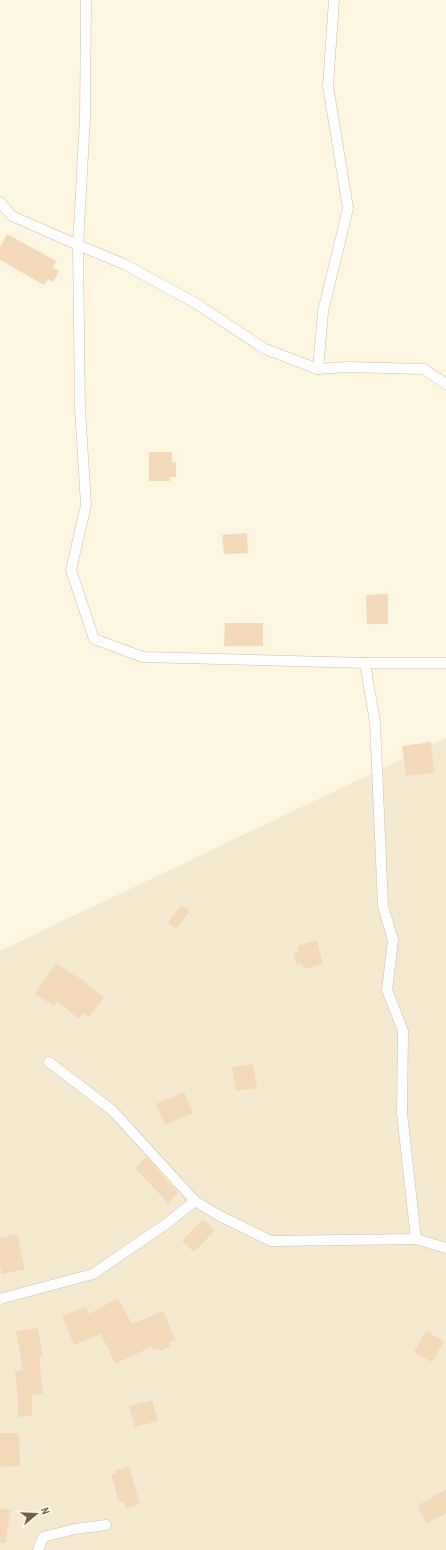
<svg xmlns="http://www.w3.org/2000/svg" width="446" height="1550" viewBox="0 0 446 1550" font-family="'PT Sans Narrow',sans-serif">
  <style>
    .residential { fill: #f5ead0 }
    .building { fill: #f4d9b8 }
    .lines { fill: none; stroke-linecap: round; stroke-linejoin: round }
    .street-casing { stroke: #cfbfa8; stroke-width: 11 }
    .street { stroke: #fff; stroke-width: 10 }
  </style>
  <rect width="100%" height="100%" fill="#fdf7e2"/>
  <path class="residential" d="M446,738V1550H0V951Z"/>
  <g class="building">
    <path d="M7,234L56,261L53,268L59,271L53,282L48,279L44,285L0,260V247Z"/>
    <path d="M149,452H172V462H176V477H170V481H149Z"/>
    <path d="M247,533L248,553L224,554L222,535Z"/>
    <path d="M388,594V624H367L366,595Z"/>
    <path d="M225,623H263V646H224Z"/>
    <path d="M431,742L434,773L406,776L402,746Z"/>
    <path d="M181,905L190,911L176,929L168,923Z"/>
    <path d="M317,940L323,964L304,969L302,964L297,965L293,953L299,952L298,946Z"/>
    <path d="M56,963L84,981L104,997L89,1017L84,1013L79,1019L57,1001L54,1006L35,994Z"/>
    <path d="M253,1064L257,1088L236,1091L232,1067Z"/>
    <path d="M184,1092L193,1113L165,1125L156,1104Z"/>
    <path d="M146,1157L178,1193L168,1203L135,1168Z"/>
    <path d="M203,1219L215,1230L194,1252L182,1241Z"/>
    <path d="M17,1234L25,1269L2,1274L0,1266V1238Z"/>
    <path d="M118,1298L132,1324L163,1311L176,1340L169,1343L171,1346L160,1351L159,1348L152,1350L151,1347L115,1364L101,1334L74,1345L62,1316L86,1307L89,1314Z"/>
    <path d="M38,1328L43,1357H39L43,1394L32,1395V1416L18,1417V1399L15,1371L23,1370L16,1331Z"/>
    <path d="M426,1331L444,1341L432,1362L414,1352Z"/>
    <path d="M152,1400L158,1421L135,1427L129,1406Z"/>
    <path d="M0,1433H19L20,1466L0,1467Z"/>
    <path d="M129,1466L140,1504L126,1508L124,1501L119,1503L111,1474L116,1473L115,1470Z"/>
    <path d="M446,1489V1513L427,1524L417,1506Z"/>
    <path d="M0,1508L11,1510L5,1543H0Z"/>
  </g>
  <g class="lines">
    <g class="street-casing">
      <g id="street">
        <path d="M0,202L12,216L78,245L85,118L86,0"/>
        <path d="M318,369L323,312L348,208L328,86L334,0"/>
        <path d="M446,384L424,369L348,367L318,369L265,349L197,304L124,264L78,245L80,409L86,505L71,570L94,639L143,657L365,663H446"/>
        <path d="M365,663L375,722L383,906L393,940L387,990L403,1031L402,1113L416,1239"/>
        <path d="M49,1062L113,1111L195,1201"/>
        <path d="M0,1299L93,1274L166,1224L195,1201L218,1215L271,1241L416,1239L446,1248"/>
        <path d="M38,1550L43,1537L75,1529L106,1525"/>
      </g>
    </g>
    <use href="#street" class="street"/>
  </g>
  <g transform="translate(36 1514) rotate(71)" stroke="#fffae9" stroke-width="3" paint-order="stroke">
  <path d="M0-3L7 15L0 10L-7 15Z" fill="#765f47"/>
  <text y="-6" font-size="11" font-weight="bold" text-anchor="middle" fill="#765f47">N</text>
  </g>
</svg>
